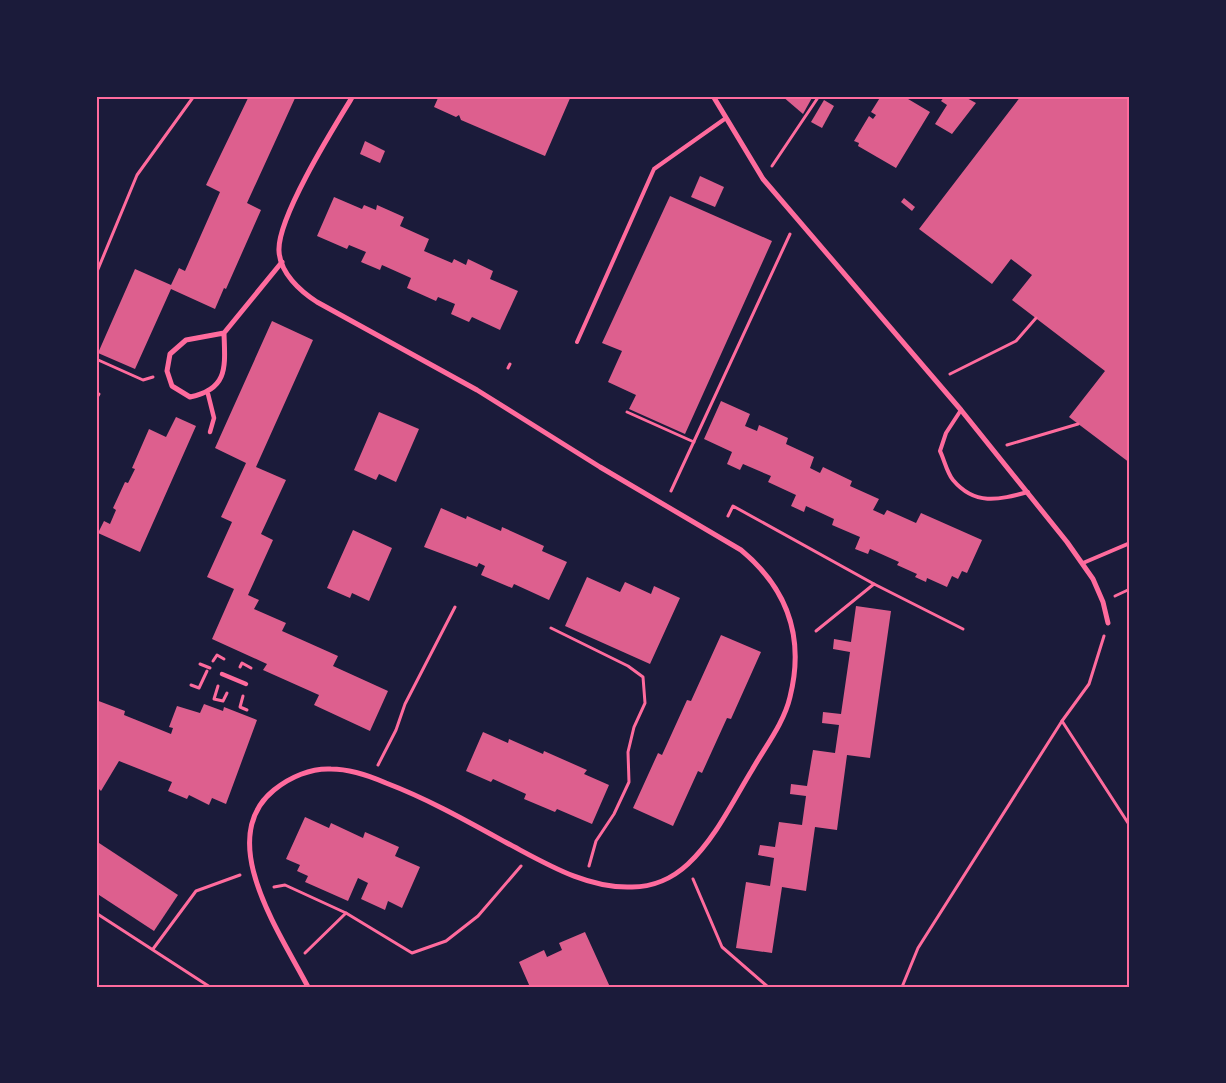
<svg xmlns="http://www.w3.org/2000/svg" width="1226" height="1083" viewBox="0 0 1226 1083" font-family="Ubuntu,sans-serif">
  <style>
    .building { fill: #dd5f8e }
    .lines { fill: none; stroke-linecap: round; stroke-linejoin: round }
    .path { stroke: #ff6b9d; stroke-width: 3 }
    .service { stroke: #ff6b9d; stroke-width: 4 }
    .pedestrian { stroke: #ff6b9d; stroke-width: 4.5 }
    .minor { stroke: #ff6b9d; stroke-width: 5 }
    .neatline { fill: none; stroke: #ff6b9d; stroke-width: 2 }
  </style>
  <rect width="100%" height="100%" fill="#1b1b3a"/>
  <g class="building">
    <path d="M249,96H296L247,203L261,210L226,289L224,288L215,309L171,289L135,369L98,353L135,269L171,285L179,268L185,271L220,192L206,185Z"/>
    <path d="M433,96H571L545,156L461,120L459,115L456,117L434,107L438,98Z"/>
    <path d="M782,96H813L803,114Z"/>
    <path d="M881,96H903L930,112L896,168L858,146L859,143L854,141L869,116L873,119L876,115L871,112Z"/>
    <path d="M945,96H963L976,103L952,134L935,124L947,105L941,101Z"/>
    <path d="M1021,96H1130V463L1069,417L1105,371L1012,300L1032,275L1011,259L992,284L919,229Z"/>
    <path d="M824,100L834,106L822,128L811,122Z"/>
    <path d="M365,141L385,151L380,163L360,154Z"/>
    <path d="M700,176L724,187L715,207L691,197Z"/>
    <path d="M670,196L772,241L685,434L629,409L636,395L608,382L622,351L602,343Z"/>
    <path d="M334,197L362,209L364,205L376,210L377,205L404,217L400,226L429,239L424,251L452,263L454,259L466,265L468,259L493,271L490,279L518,291L500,330L472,317L469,322L451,314L455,304L438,297L436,301L407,288L411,278L382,265L380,270L361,262L366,252L349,245L347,249L317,236Z"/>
    <path d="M904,198L915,207L912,211L901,202Z"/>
    <path d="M272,321L313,340L256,467L286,480L261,534L273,540L248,595L259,600L254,609L286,623L282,631L338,656L333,666L388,691L370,731L314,705L319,695L263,670L267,664L212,639L234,589L207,577L232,522L221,517L246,463L215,448Z"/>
    <path d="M721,401L750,414L745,426L757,431L759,425L788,438L786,444L814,457L810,468L820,473L823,467L852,481L850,486L879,499L873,510L884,515L887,510L916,523L921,513L982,540L967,573L962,571L958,579L952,576L947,587L927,578L926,582L915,577L917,574L897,565L899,562L870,549L868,554L855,549L860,537L832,525L834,519L806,506L804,512L791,506L796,495L768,482L771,476L743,464L740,470L727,464L732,452L704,439Z"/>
    <path d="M379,412L419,429L396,482L379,474L376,480L354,470Z"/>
    <path d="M176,417L196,426L140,552L98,533L104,521L110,524L116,510L113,508L125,482L128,483L135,469L132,468L149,429L166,437Z"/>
    <path d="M441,508L466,519L467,516L501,531L502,527L544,546L542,551L567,562L549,600L514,584L512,588L481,575L485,566L479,563L477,567L424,547Z"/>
    <path d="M353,530L392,548L369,601L352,593L350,598L327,588Z"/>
    <path d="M587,577L620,592L625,582L651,594L654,586L680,598L650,664L565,626Z"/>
    <path d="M856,606L891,611L870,758L847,755L837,830L815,827L806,891L782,887L772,953L736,948L746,882L770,886L774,858L758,855L760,845L775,847L779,822L802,825L806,796L790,794L791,784L807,786L813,750L835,753L839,725L822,723L823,712L841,714L850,652L833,649L834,639L851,642Z"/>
    <path d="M721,635L761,652L731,719L727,718L702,773L698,771L673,826L633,808L658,753L662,755L687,700L691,701Z"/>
    <path d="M96,700L125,711L124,715L171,734L173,728L169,727L177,706L200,713L204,704L223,711L224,707L257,720L226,804L212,798L209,805L189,795L187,799L168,791L172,782L119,761L101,791L96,786Z"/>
    <path d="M483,732L508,743L509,739L543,754L544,751L587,770L584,774L609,785L592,824L557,809L555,812L524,799L526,794L493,779L491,782L466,771Z"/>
    <path d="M305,817L329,828L331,823L363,838L365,832L399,847L395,856L420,867L402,908L388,901L385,910L361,899L368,883L358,878L348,901L305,882L308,876L297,871L300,865L286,859Z"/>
    <path d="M96,841L178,895L154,931L96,893Z"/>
    <path d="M585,932L610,987H530L519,962L544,950L547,957L562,950L559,943Z"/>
  </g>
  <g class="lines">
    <g class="path">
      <path d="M772,166L819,96"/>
      <path d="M96,274L137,175L194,96"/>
      <path d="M96,359L143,380L153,377"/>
      <path d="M508,368L510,364"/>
      <path d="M950,374L1016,341L1036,318"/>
      <path d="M96,399L99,394"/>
      <path d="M627,412L694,442"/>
      <path d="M1007,445L1078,424"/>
      <path d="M671,491L790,234"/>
      <path d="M728,516L733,506L874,584"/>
      <path d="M1115,596L1130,589"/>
      <path d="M551,628L628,666L643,677L645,703L634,727L628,752L629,782L614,814L596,841L589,866"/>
      <path d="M816,631L874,584L963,629"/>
      <path d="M213,661L217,655L224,659"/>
      <path d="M200,664L210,668"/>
      <path d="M240,667L242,663L251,668"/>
      <path d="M191,685L199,688L207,671"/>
      <path d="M218,686L214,699L223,701L227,693"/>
      <path d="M243,696L240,707L247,710"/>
      <path d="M1062,721L1130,826"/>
      <path d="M378,765L396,730L405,704L455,607"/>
      <path d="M693,879L722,947L768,987"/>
      <path d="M274,887L285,885L346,913L412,953L446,941L478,916L521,866"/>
      <path d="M96,913L210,987"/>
      <path d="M153,949L196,891L240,875"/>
      <path d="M305,953L346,913"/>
      <path d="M902,987L918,948L1062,721L1089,684L1104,636"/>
    </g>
    <g class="service">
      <path d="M577,342L654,169L726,118"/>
      <path d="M961,410L946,433L940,451C944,459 947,473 953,480C975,506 998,500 1028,492"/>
      <path d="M1083,563L1130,543"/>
    </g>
    <g class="pedestrian">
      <path d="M208,394L214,418L210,432"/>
      <path d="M222,674L246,684"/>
    </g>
    <g class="minor">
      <path d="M713,96L763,179L961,410L1067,542L1093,579L1103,602L1108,623"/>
      <path d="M224,333C225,366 229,389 190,397L172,386L167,371L170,354L186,340L224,333L282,262"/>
      <path d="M308,987C282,936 213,839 274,790C290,777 311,768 331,769C349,769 370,776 386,783C428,799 467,821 507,843C545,863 587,889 632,887C653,887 673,878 688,864C715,839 733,801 752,770C765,747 784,723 790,697C805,637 788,589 741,550L600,467L477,390L317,302C300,291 280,273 279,251C277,218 334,127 353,96"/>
    </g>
  </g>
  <rect width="1226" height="1083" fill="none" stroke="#1b1b3a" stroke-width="195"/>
  <rect x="98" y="98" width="1030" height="888" class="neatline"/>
</svg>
